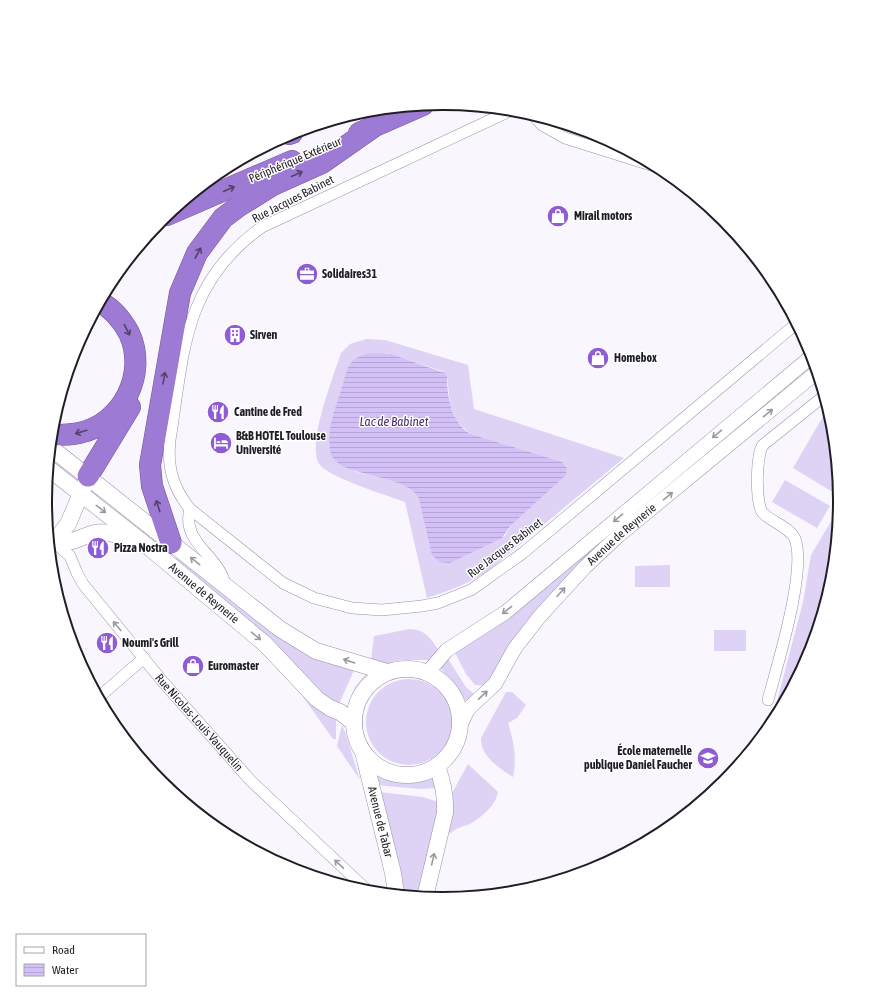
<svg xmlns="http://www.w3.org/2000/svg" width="885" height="1002" viewBox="0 0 885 1002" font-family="'Asap Condensed',sans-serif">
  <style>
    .grass { fill: #ded2f5; fill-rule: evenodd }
    .water { fill: url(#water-rules) }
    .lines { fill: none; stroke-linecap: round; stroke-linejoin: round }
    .minor-casing { stroke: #9990aa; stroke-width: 12 }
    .tertiary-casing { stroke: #9990aa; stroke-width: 15 }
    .secondary-casing { stroke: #9990aa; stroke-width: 17 }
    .motorway-casing { stroke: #725997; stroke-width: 22 }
    .minor { stroke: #fff; stroke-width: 11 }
    .tertiary { stroke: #fff; stroke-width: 14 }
    .secondary { stroke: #fff; stroke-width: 16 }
    .motorway { stroke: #9d7ad4; stroke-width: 21 }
    .oneway { stroke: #53426c }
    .oneway2 { stroke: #9b999e }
    .labels { text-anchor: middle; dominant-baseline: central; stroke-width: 3; stroke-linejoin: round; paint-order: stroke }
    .street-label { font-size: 12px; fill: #211d27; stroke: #fff }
    .poi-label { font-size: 12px; font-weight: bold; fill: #211d27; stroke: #fff; text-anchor: start }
    .water-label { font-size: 13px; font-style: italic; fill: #492e6e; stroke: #fff }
    .rim { fill: none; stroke: #211d27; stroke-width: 2 }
  </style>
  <defs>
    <pattern id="water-rules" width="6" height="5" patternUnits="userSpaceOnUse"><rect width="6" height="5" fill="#d3c0f7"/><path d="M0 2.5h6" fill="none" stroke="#b5a5d4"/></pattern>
  </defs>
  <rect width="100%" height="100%" fill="#f9f7fd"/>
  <g class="grass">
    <path d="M366,339L385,340L468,365L474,409L624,458L489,570C470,583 449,591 427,598L405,502C386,495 331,478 320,465C305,447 334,375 341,353L350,344ZM386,353L442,371L447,376L450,404L457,421L470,434L511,525L505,536L497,540L419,499C409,479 376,478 357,472C351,470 346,466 340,464Z"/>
    <path d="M768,399L773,406L626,527L487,686L475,685L466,674L454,651Z"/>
    <path d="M828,408L832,424L839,489L836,494L793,468Z"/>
    <path d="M785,480L830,506L817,528L772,502Z"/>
    <path d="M839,508C837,531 837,556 832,579C829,595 816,641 804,650L808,656L771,724L803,602L811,555Z"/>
    <path d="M177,556L355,668L339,704L332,702L174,560Z"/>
    <path d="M670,565V587H635V566Z"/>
    <path d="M410,629C424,629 431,638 438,650L429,660H401L386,664L371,661L374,636Z"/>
    <rect x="714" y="630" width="32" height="21"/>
    <path d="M448,659L466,687L476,696L468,701L464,699C460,686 443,674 441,667Z"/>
    <path d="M366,674L369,677L358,690L349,709L347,708L355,687Z"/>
    <circle cx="409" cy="722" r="43"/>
    <path d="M506,692H512L526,705L517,718L508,723C514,742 517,758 513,777C499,768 480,756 481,738Z"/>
    <path d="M301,694L336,717V739H333Z"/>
    <path d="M342,725L345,732L360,780L337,746Z"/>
    <path d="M468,764L498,792C496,805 482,817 470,824C463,827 457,827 451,833L446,831L452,793Z"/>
    <path d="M376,772C381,773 383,776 388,778C402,783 419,781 432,775L437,788L420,789L376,785Z"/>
    <path d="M379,792L423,797L438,802L439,812L420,896L403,895Z"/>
  </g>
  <path class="water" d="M370,353L391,354L445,373L447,376C447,397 451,421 470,434L562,462L567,468L566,475L511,525L502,538L450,563L439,562L432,555L419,499C406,471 334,480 330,450C326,428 337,405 343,384C348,366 349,358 370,353Z"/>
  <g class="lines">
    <g class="minor-casing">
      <g id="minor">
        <path d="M512,110L262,227C183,283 184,352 170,440C167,467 173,488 190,509L283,583L314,598L352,608L382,610L422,606L438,603L471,590L523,553L796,324"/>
        <path d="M533,115L542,125L565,138L654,166"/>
        <path d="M190,509C181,543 218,554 225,584"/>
        <path id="s1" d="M54,542L70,556L77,573L83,584L163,682L251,781L368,891"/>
        <path d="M99,697L144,658"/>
        <path d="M768,700C777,666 807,570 795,539C790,527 771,522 763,513C755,505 756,454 763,445L824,396"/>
      </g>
    </g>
    <g class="tertiary-casing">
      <g id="tertiary">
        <path d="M428,672L447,650L506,612L812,356"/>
        <path id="s2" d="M460,726L468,709L495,684L515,648L540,616L585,567L618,536L817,372"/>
      </g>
    </g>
    <g class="secondary-casing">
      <g id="secondary">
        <path d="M50,447L280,629L316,651L387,672"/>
        <path id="s3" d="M48,468L151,549L265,644L317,699L330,708L340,712L354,723"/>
        <path d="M54,542C75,543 73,540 91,534C107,528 122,538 136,543"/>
        <path d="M54,542L68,524L85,484"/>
        <circle cx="407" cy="722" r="53"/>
        <path id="s4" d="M363,752L393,873L396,894"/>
        <path d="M425,897L445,813C446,795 443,782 437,766"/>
      </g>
    </g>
    <g class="motorway-casing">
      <g id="motorway">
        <path d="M359,133L423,105"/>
        <path d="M289,134L292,133"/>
        <path d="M167,215L292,161"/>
        <path d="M52,435C61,435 70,435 79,433C123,424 148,373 129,333C122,320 113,309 100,302"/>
        <path d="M88,476L130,407"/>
        <path d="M171,543L152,486L150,465L180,293L197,253L223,218L239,206L273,185L322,163L372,128"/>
      </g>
    </g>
    <use href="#minor" class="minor"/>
    <use href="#tertiary" class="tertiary"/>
    <use href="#secondary" class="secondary"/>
    <use href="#motorway" class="motorway"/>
  </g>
  <defs><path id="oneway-shaft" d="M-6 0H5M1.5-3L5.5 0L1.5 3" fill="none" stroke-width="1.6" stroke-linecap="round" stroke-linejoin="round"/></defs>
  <g class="oneway">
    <use href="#oneway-shaft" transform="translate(297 174) rotate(-24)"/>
    <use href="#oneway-shaft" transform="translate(229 189) rotate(-24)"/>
    <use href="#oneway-shaft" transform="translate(198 253) rotate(-61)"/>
    <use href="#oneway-shaft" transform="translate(127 330) rotate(63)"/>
    <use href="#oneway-shaft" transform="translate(164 378) rotate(-80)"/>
    <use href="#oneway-shaft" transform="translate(81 432) rotate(164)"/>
    <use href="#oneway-shaft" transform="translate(158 506) rotate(-108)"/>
  </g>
  <g class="oneway2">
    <use href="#oneway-shaft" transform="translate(768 413) rotate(-39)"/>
    <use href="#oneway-shaft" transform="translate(717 434) rotate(140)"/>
    <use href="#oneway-shaft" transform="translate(668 496) rotate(-39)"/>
    <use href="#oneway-shaft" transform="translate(101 509) rotate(38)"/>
    <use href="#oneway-shaft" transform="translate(618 518) rotate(140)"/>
    <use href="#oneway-shaft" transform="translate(195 561) rotate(-142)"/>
    <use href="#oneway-shaft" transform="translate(561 592) rotate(-48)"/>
    <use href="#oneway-shaft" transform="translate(507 610) rotate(142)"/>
    <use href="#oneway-shaft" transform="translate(117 626) rotate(-130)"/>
    <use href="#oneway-shaft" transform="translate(256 636) rotate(40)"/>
    <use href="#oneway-shaft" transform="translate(349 661) rotate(-161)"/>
    <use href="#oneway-shaft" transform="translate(483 695) rotate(-43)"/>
    <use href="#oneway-shaft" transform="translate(433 859) rotate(-77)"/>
    <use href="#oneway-shaft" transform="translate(339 864) rotate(-137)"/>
  </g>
  <defs>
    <g id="shop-disc" transform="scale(1.15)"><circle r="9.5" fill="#905cd5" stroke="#fff"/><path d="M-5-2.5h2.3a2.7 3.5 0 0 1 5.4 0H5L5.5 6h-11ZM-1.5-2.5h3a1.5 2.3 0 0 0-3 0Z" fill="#fff"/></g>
    <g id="office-disc" transform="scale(1.15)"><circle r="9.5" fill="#905cd5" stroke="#fff"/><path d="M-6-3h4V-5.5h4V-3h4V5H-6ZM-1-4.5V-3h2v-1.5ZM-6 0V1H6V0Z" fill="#fff"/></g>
    <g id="building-disc" transform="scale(1.15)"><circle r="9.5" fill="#905cd5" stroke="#fff"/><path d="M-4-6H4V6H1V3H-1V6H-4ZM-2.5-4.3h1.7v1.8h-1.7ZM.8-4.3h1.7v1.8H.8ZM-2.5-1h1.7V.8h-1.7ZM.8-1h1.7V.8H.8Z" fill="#fff"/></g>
    <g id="restaurant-disc" transform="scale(1.15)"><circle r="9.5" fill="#905cd5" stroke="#fff"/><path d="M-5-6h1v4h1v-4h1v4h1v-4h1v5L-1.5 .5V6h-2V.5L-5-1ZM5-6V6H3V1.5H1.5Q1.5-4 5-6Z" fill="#fff"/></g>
    <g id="hotel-disc" transform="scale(1.15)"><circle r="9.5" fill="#905cd5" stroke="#fff"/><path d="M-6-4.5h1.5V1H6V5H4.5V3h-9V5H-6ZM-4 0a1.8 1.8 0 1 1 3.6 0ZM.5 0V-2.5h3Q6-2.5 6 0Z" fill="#fff"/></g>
    <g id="school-disc" transform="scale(1.15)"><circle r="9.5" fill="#905cd5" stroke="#fff"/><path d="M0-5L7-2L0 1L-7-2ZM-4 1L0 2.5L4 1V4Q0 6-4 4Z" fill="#fff"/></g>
  </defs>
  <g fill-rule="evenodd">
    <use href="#shop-disc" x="558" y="216"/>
    <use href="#office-disc" x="307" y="274"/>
    <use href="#building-disc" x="235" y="335"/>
    <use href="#shop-disc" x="598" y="358"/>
    <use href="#restaurant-disc" x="218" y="412"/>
    <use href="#hotel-disc" x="221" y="443"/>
    <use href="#restaurant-disc" x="98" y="548"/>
    <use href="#restaurant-disc" x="107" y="643"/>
    <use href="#shop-disc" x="193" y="666"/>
    <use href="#school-disc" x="708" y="758"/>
  </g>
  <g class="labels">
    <g class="street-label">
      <text transform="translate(295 160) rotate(-23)">Périphérique Extérieur</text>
      <text transform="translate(293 199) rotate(-27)">Rue Jacques Babinet</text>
      <text stroke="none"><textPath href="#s2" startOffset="253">Avenue de Reynerie</textPath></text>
      <text transform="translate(505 548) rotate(-37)">Rue Jacques Babinet</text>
      <text stroke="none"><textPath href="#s3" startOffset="200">Avenue de Reynerie</textPath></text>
      <text stroke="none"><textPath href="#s1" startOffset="233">Rue Nicolas-Louis Vauquelin</textPath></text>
      <text stroke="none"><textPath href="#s4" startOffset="72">Avenue de Tabar</textPath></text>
    </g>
    <g class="poi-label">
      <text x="574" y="216">Mirail motors</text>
      <text x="322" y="274">Solidaires31</text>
      <text x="250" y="335">Sirven</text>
      <text x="614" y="358">Homebox</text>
      <text x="234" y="412">Cantine de Fred</text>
      <text x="236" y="436">B&amp;B HOTEL Toulouse<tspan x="236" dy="14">Université</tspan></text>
      <text x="114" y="548">Pizza Nostra</text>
      <text x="122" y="643">Noumi's Grill</text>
      <text x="208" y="666">Euromaster</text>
      <text x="692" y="751" text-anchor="end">École maternelle<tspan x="692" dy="14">publique Daniel Faucher</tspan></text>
    </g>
    <g class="water-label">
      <text x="394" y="421">Lac de Babinet</text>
    </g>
  </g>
  <path d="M0 0H885V1002H0ZM442 110H443A390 390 0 0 1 833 500V502A390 390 0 0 1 443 892H442A390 390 0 0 1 52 502V500A390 390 0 0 1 442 110Z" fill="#fff" fill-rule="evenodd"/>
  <path class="rim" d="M442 110H443A390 390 0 0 1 833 500V502A390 390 0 0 1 443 892H442A390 390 0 0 1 52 502V500A390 390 0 0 1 442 110Z"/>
  <rect x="16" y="934" width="130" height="52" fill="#ffffff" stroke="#a6a5a9"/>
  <rect x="24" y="947" width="20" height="6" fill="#ffffff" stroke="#a6a5a9"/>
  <text x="52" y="954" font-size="12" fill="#211d27">Road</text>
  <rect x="24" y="964" width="20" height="12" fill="url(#water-rules)" stroke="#a6a5a9"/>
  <text x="52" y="974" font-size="12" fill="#211d27">Water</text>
</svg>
